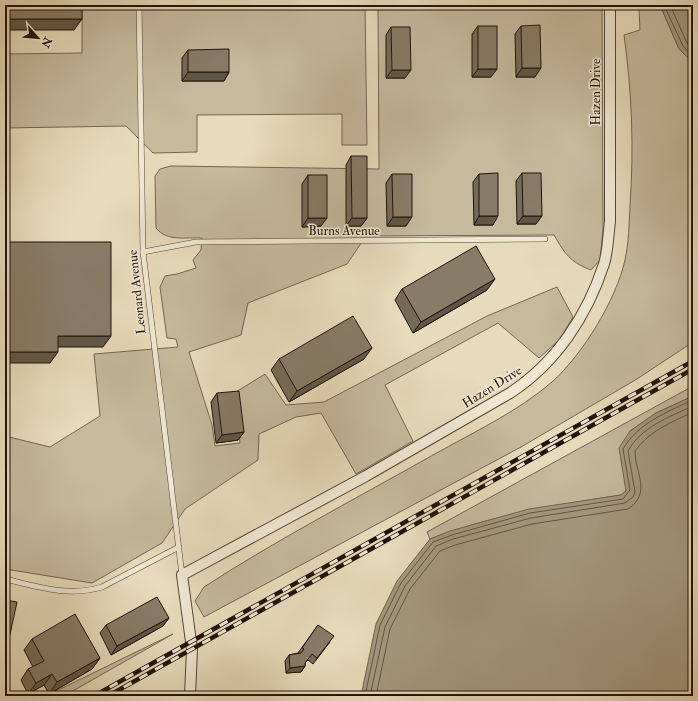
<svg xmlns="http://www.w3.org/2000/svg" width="698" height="701" viewBox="0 0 698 701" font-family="'IM FELL Double Pica',serif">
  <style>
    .green { fill: #c6b99e; stroke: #736654 }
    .water { fill: #a4977f; stroke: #6f6250 }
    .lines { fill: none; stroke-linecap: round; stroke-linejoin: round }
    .shore { stroke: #625544; stroke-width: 1 }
    .service-casing { stroke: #524536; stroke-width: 6 }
    .minor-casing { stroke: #524536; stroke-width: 12 }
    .service { stroke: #f0e8d3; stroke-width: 5 }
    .minor { stroke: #f0e8d3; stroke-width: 10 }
    .rail-casing { stroke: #20130a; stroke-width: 4.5 }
    .rail { stroke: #f0e8d3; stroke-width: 3; stroke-dasharray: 9; stroke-linecap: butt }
    .wall { fill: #756a59; stroke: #20130a }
    .shaded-wall { fill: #5f5648; stroke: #20130a }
    .building { fill: #887b67; stroke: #20130a }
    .labels { text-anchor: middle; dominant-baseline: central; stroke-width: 3; stroke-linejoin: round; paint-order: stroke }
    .street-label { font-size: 13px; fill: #20130a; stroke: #f0e8d3 }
  </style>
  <rect width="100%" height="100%" fill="#e8dbbc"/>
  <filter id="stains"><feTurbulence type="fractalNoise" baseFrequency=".005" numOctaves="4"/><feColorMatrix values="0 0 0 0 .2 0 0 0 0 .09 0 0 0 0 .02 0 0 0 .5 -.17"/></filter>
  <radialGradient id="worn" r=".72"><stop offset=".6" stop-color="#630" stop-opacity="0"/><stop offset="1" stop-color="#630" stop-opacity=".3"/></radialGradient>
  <g class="green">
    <path d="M82,5H365L367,145H342V114L197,115V152L153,153L126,126L5,128V54L82,53Z"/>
    <path d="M378,5H602L603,230L600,260L591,270C570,262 565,254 554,235L366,236L347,264L248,303L241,335L189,352L212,425L215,446L240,443L236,392L265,374L286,405L324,402L487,316L557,287L573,317L559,340L539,358L498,323L385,385L413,441L356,474L321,413L296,417L259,434L258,460L185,509L162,543L92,583L5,569V436L50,447L100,416L94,354L178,347L176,339L167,338L160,287L165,276L177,274L196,268L193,260L201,250L202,238C186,237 167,242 156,228L155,176L160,169L171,166L379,169Z"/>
    <path d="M637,5H660L679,49L693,63V342L637,379L521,447L204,617L195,601L204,587C278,539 357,498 433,455C474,432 517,412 552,382C583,354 616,300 625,260C629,242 629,223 630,206C634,148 632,92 624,35L640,30L639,9Z"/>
    <path d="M693,386V396L656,413L630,431L626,491L621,495C557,505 492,515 430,539L427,532Z"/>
    <path d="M173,634L64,696H46Z"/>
  </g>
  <g class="water">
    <path d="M660,5H693V63L679,49Z"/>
    <path d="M693,396V696H361L376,624L397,581L430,539L450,531L529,509L621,495L626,491L619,448L630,431L656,413Z"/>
  </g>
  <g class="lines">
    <g class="shore">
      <path d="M664,5L683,46L693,57"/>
      <path d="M670,5L687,43L693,50"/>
      <path d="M365,696L380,625L401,583L433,542L452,535L530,513L623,499L630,490L623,449C638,423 667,412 693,400"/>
      <path d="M370,696L385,627L405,586L436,546L453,539L531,518L625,503L633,497L635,492L628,451C641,427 669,417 693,406"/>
      <path d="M376,696L390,629L410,589L440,551L455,545L532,524L628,509C652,493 635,473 635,451C649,431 672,422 693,412"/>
    </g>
    <g class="service-casing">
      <g id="service">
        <path d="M139,5L143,252L182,575"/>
        <path d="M143,252L196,242L545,239"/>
        <path d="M5,579C38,587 69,597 102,587L179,547"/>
      </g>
    </g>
    <g class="minor-casing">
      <path id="minor" d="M190,696L192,649L182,575L366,476L510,393C556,363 587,316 604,264C608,251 608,236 610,222V5"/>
    </g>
    <use href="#service" class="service"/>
    <use href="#minor" class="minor"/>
    <g class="rail-casing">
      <g id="rail">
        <path d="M94,696L693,361"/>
        <path d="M108,696L693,369"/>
      </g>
    </g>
    <use href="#rail" class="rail"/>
  </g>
  <g class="wall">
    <path d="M478,26L491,77H472V34Z"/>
    <path d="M521,26L535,77H516L515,34Z"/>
    <path d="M391,27L405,78H386V35Z"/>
    <path d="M188,50L229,72L224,81H182V58Z"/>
    <path d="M351,156L367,218L361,226H346V165Z"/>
    <path d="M522,173L536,224H517L516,181Z"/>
    <path d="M392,174L406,226H387L386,183Z"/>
    <path d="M479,174L493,225H474L473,182Z"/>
    <path d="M308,175L321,226L302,227V184Z"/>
    <path d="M402,289L487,290L413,333L395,300Z"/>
    <path d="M279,359H364L289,402L271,370Z"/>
    <path d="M217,393L244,432L238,440L216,443L211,402Z"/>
    <path d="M169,618L163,626L111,655L100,633L106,625Z"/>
    <path d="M318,625L330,642L313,664L308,660L305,663V666L301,672L286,673L285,661L289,655L298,653Z"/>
    <path d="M32,639L100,658L92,669L49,694L44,685L28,694L21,680L28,669L33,667L24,650Z"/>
  </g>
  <g class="shaded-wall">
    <path d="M5,19H82L74,30H5Z"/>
    <path d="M522,68H541L535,77H516Z"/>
    <path d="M478,69H497L491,77H472Z"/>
    <path d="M392,70H411L405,78H386Z"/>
    <path d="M188,72H229L224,81H182Z"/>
    <path d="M479,216H498L493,225H474Z"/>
    <path d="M523,216H542L536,224H517Z"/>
    <path d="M393,217H412L406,226H387Z"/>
    <path d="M308,218H327L321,226L302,227Z"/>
    <path d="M352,218H367L361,226H346Z"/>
    <path d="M495,279L487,290L413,333L421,322Z"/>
    <path d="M58,336H111L103,347H50Z"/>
    <path d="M372,348L364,359L289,402L297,391Z"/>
    <path d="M5,352H58L50,363H5Z"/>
    <path d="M244,432L238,440L216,443L222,435Z"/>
    <path d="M169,618L163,626L111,655L117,646Z"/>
    <path d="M5,639H9L5,645Z"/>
    <path d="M100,658L92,669L49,694L57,682Z"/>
    <path d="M305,666L301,672L286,673L290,668Z"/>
    <path d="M52,674L44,685L28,694L36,683Z"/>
  </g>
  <g class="building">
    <rect x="5" y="5" width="77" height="14"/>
    <path d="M540,25L541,68H522L521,26Z"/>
    <rect x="478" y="26" width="19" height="43"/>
    <path d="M391,27H410L411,70H392Z"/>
    <path d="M229,49V72H188V50Z"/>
    <path d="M351,156H367V218H352Z"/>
    <path d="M498,173V216H479V174Z"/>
    <path d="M522,173H541L542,216H523Z"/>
    <path d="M392,174H412V217H393Z"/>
    <rect x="308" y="175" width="19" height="43"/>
    <path d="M5,242H111V336H58V352H5Z"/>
    <path d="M476,246L495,279L421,322L402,289Z"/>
    <path d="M353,316L372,348L297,391L279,359Z"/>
    <path d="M239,391L244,432L222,435L217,393Z"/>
    <path d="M157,597L169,618L117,646L106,625Z"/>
    <path d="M5,600L17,602L9,639H5Z"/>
    <path d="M75,614L100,658L57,682L52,674L36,683L28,669L44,661L32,639Z"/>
    <path d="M318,625L334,636L317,658L312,654L305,663V666L290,668L289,655L301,653L304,649L302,648Z"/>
  </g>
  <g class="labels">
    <g class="street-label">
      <text transform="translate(596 92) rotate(-90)">Hazen Drive</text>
      <text x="344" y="231">Burns Avenue</text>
      <text transform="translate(137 292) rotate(-96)">Leonard Avenue</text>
      <text transform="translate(492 387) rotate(-32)">Hazen Drive</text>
    </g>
  </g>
  <rect width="698" height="701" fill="none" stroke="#e8dbbc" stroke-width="20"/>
  <rect x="6" y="6" width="686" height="689" fill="none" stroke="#20130a" stroke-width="2"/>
  <rect x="10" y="10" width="678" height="681" fill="none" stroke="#20130a"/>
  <g transform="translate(38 38) rotate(117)" stroke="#f0e8d3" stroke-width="3" paint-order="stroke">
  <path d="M0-3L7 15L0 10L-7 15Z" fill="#20130a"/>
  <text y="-6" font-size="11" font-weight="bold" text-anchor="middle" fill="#20130a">N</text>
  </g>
  <rect width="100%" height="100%" filter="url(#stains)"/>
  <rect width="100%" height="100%" fill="url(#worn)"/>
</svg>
